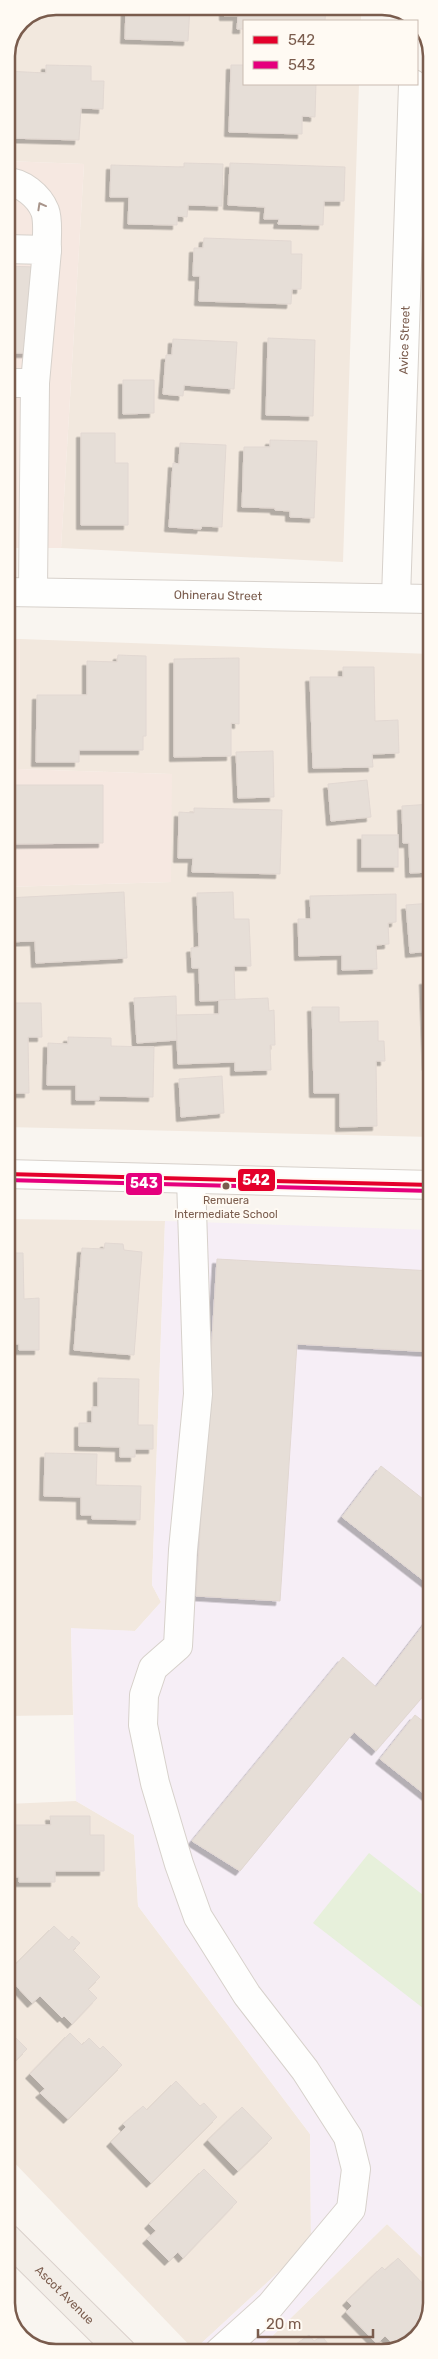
<svg xmlns="http://www.w3.org/2000/svg" width="438" height="2359" viewBox="0 0 438 2359" font-family="Rubik,sans-serif">
  <style>
    .residential { fill: #f2e8de }
    .commercial { fill: #f6e8e1 }
    .education { fill: #f6eef6 }
    .green { fill: #e7f0db }
    .building { fill: #e6ded7; stroke: #e2d8d2; filter: url(#shadow) }
    .lines { fill: none; stroke-linecap: round; stroke-linejoin: round }
    .minor-casing { stroke: #d7d1cb; stroke-width: 30 }
    .major-casing { stroke: #dad1cc; stroke-width: 30 }
    .minor { stroke: #fefefd; stroke-width: 28 }
    .major { stroke: #f3eee8; stroke-width: 28 }
    .bus-1-casing { stroke: #fffaf3; stroke-width: 8 }
    .bus-2-casing { stroke: #fffaf3; stroke-width: 8 }
    .bus-1 { stroke: #e4002b; stroke-width: 4 }
    .bus-2 { stroke: #e5007d; stroke-width: 4 }
    .oneway { stroke: #a8958b }
    .bus-dot { fill: #7a5c4d; stroke: #fffaf3; stroke-width: 2 }
    .labels { text-anchor: middle; dominant-baseline: central; stroke-width: 4; stroke-linejoin: round; paint-order: stroke }
    .bus-label { font-size: 11px; fill: #7a5c4d; stroke: #fffaf3 }
    .street-label { font-size: 12px; fill: #7a5c4d; stroke: #fffaf3 }
    .rim { fill: none; stroke: #7a5c4d; stroke-width: 2.5 }
    .line-badge { stroke: #fffaf3; stroke-width: 2 }
    .badge-label { font-size: 14px; text-anchor: middle; font-weight: bold; fill: #fff }
  </style>
  <defs>
    <filter id="shadow"><feDropShadow dx="-4.5" dy="4.5" stdDeviation="0" flood-color="#0004"/></filter>
  </defs>
  <rect width="100%" height="100%" fill="#f9f5f0"/>
  <g class="residential">
    <path d="M56,6L361,7V21H244V84H359L343,562L61,548L84,164L6,161V56L21,21Z"/>
    <path d="M20,639L431,654L432,1137L6,1127V887L171,882V774L18,769Z"/>
    <path d="M6,1219L165,1221L152,1585L161,1602L135,1631L71,1629L73,1715L7,1716Z"/>
    <path d="M76,1801L134,1835L138,1906L310,2134L311,2242L194,2350L7,2155V1804Z"/>
    <path d="M387,2224L432,2267V2303L419,2336L389,2352H256Z"/>
  </g>
  <g class="commercial">
    <path d="M6,161L84,164L61,548H6Z"/>
    <path d="M6,639H20L18,769L172,774L171,882L6,887Z"/>
  </g>
  <path class="education" d="M165,1221L432,1230V2267L387,2224L256,2352H196L194,2350L311,2242L310,2134L138,1906L134,1835L76,1801L71,1628L135,1631L161,1602L152,1585Z"/>
  <path class="green" d="M369,1853L432,1902V2015L313,1923Z"/>
  <g class="building">
    <path d="M126,6H190L188,41L125,39Z"/>
    <path d="M224,6L326,7L325,21H244V29H237L238,16H224Z"/>
    <path d="M46,65L91,66V81H104L103,109L81,108L79,140L6,138V71L46,73Z"/>
    <path d="M231,65H244V84H316L315,117L302,116V134L229,132Z"/>
    <path d="M184,163L223,164L222,206L188,205L187,217L177,216V225L128,224L129,197H110L111,165L184,167Z"/>
    <path d="M230,163L345,167L344,201H324L323,225L278,224L279,219H264L265,207L228,205Z"/>
    <path d="M204,238L291,241V254H302L301,289H292L291,304L199,301L200,276H193L194,248H203Z"/>
    <path d="M6,266L36,267L34,353H6Z"/>
    <path d="M268,338L315,340L313,416L266,415Z"/>
    <path d="M173,339L237,342L234,389L184,385L183,396L163,394L166,355H172Z"/>
    <path d="M123,380H154V413L123,414Z"/>
    <path d="M81,433H115V463H128V525H81Z"/>
    <path d="M270,440L317,441L314,518L290,517V511L275,510V508L242,507L244,447H270Z"/>
    <path d="M180,443L226,445L222,527L202,526L201,529L169,527L173,463L179,464Z"/>
    <path d="M118,655L146,656V736H143V750H79V762H36L37,695H87V661L117,662Z"/>
    <path d="M239,658V724L231,723V756L174,757V659Z"/>
    <path d="M343,667H374L375,721L398,720L399,753L372,754L373,767L313,768L310,677H343Z"/>
    <path d="M273,751L274,797L238,798L236,752Z"/>
    <path d="M367,780L371,817L331,821L328,784Z"/>
    <path d="M6,785H103V843L6,844Z"/>
    <path d="M431,804V872L410,873L409,843H403L402,806Z"/>
    <path d="M194,808L282,810L280,874L192,872L193,858H178L179,812L194,813Z"/>
    <rect x="362" y="835" width="36" height="32"/>
    <path d="M124,892L127,958L36,963L35,941L6,942V898Z"/>
    <path d="M233,892L234,919H249L251,966H234L235,1000L200,1001L199,968H192L191,948L199,947L197,893Z"/>
    <path d="M396,894V922L388,923L389,944L376,945L377,969L342,970V955L299,956L298,919H311L310,896Z"/>
    <path d="M431,903V951L410,953L406,905Z"/>
    <path d="M424,980H431V1066H427Z"/>
    <path d="M176,996L177,1040L137,1043L134,998Z"/>
    <path d="M268,998L269,1011L274,1010L275,1045H270L271,1070L235,1071V1062L178,1064L176,1015L219,1014V1000Z"/>
    <path d="M14,1003H41L42,1037H28L29,1093H6V1019H13Z"/>
    <path d="M312,1007H339V1022L378,1021V1041H384L385,1061H376L377,1126L340,1127V1093H314Z"/>
    <path d="M68,1037L111,1038V1046L154,1047L153,1097L99,1096V1100H76V1085H47L48,1043L68,1044Z"/>
    <path d="M222,1076L224,1113L181,1117L179,1079Z"/>
    <path d="M105,1243L123,1244L124,1250L142,1252L134,1355L74,1350L82,1248L104,1249Z"/>
    <path d="M6,1253H23L24,1299L39,1298V1350H19V1344H7Z"/>
    <path d="M217,1259L432,1271V1352L297,1344L280,1601L196,1596Z"/>
    <path d="M98,1378L139,1379L138,1425H153V1449H135V1457H120V1447L79,1446V1423H92V1407H98Z"/>
    <path d="M45,1453L97,1454L96,1485L141,1486L140,1520L92,1519V1515H81V1497L44,1496Z"/>
    <path d="M381,1466L432,1506V1587L342,1517Z"/>
    <path d="M432,1614V1686L376,1751L354,1732L240,1871L192,1841L343,1657L376,1687Z"/>
    <path d="M415,1715L432,1728V1800L380,1759Z"/>
    <path d="M50,1816H90V1835H104V1871H55V1882H19V1877H7V1825H51Z"/>
    <path d="M54,1926L69,1940L72,1936L80,1943L73,1950L100,1977L88,1989L97,1998L72,2024L64,2016L62,2018L40,1996L32,2003L7,1976V1973Z"/>
    <path d="M7,2029L27,2049L7,2069Z"/>
    <path d="M70,2033L82,2045L89,2038L100,2049L103,2046L122,2065L68,2119L40,2093L45,2089L30,2074Z"/>
    <path d="M176,2081L200,2106L204,2103L217,2117L151,2183L111,2142L126,2127L123,2124L143,2106L147,2110Z"/>
    <path d="M242,2107L272,2138L238,2171L208,2140Z"/>
    <path d="M204,2169L237,2202L183,2258L178,2252L169,2261L147,2239L156,2231L149,2224Z"/>
    <path d="M398,2258L432,2293V2303L421,2327L418,2323L394,2345L385,2336L377,2344L346,2312L352,2306L347,2301L382,2267L385,2270Z"/>
    <path d="M309,2335L314,2341L322,2336L334,2352H275L283,2347L286,2351Z"/>
  </g>
  <g class="lines">
    <g class="minor-casing">
      <g id="minor">
        <path d="M415,21V19"/>
        <path d="M6,182C22,182 39,196 45,211C49,222 46,239 47,250"/>
        <path d="M6,249L47,250L35,383"/>
        <path d="M6,383H35L33,592"/>
        <path id="s1" d="M6,592L431,599"/>
        <path id="s2" d="M396,598L413,84"/>
        <path d="M6,1174L432,1185"/>
        <path d="M191,1179L198,1394L183,1550L178,1646L153,1668L144,1695L143,1725L155,1783L179,1864L198,1917L247,1995L305,2070L348,2137L356,2169L351,2209L270,2306L219,2352"/>
      </g>
    </g>
    <g class="major-casing">
      <g id="major">
        <path id="s3" d="M7,2238L122,2352"/>
      </g>
    </g>
    <use href="#minor" class="minor"/>
    <use href="#major" class="major"/>
    <g class="bus-1-casing">
      <path id="bus-1" d="M6,1174L432,1185"/>
    </g>
    <g class="bus-2-casing">
      <path id="bus-2" d="M6,1180L432,1191"/>
    </g>
    <use href="#bus-1" class="bus-1"/>
    <use href="#bus-2" class="bus-2"/>
  </g>
  <defs><path id="oneway-chevron" d="M-2-3.5L2.5 0L-2 3.5" fill="none" stroke-width="1.6" stroke-linecap="round" stroke-linejoin="round" transform="scale(1.25)"/></defs>
  <use class="oneway" href="#oneway-chevron" transform="translate(41 206) rotate(-119)"/>
  <circle class="bus-dot" cx="226" cy="1186" r="4.5"/>
  <g class="labels">
    <g class="bus-label">
      <text x="226" y="1200">Remuera<tspan x="226" dy="14">Intermediate School</tspan></text>
    </g>
    <g class="street-label">
      <text stroke="none"><textPath href="#s2" startOffset="258">Avice Street</textPath></text>
      <text stroke="none"><textPath href="#s1" startOffset="212">Ohinerau Street</textPath></text>
      <text stroke="none"><textPath href="#s3" startOffset="81">Ascot Avenue</textPath></text>
    </g>
  </g>
  <path d="M0 0H438V2359H0ZM56 15H382A41 41 0 0 1 423 56V2303A41 41 0 0 1 382 2344H56A41 41 0 0 1 15 2303V56A41 41 0 0 1 56 15Z" fill="#fffaf3" fill-rule="evenodd"/>
  <path class="rim" d="M56 15H382A41 41 0 0 1 423 56V2303A41 41 0 0 1 382 2344H56A41 41 0 0 1 15 2303V56A41 41 0 0 1 56 15Z"/>
  <g class="line-badge">
    <rect x="237" y="1168" width="39" height="24" rx="5" fill="#e4002b"/>
    <rect x="125" y="1172" width="38" height="24" rx="5" fill="#e5007d"/>
  </g>
  <g class="badge-label">
    <text x="256" y="1185">542</text>
    <text x="144" y="1188">543</text>
  </g>
  <rect x="243" y="20" width="175" height="65" fill="#fffaf3" stroke="#cabbb1"/>
  <rect x="253" y="36" width="25" height="8" fill="#e4002b" stroke="#cabbb1"/>
  <text x="288" y="45" font-size="15" fill="#7a5c4d">542</text>
  <rect x="253" y="61" width="25" height="8" fill="#e5007d" stroke="#cabbb1"/>
  <text x="288" y="70" font-size="15" fill="#7a5c4d">543</text>
  <path d="M258 2329v8h115v-8" fill="none" stroke="#7a5c4d" stroke-width="2.5"/>
  <text x="266" y="2329" font-size="15" fill="#7a5c4d" stroke="#fffaf3" stroke-width="4" paint-order="stroke">20 m</text>
</svg>
